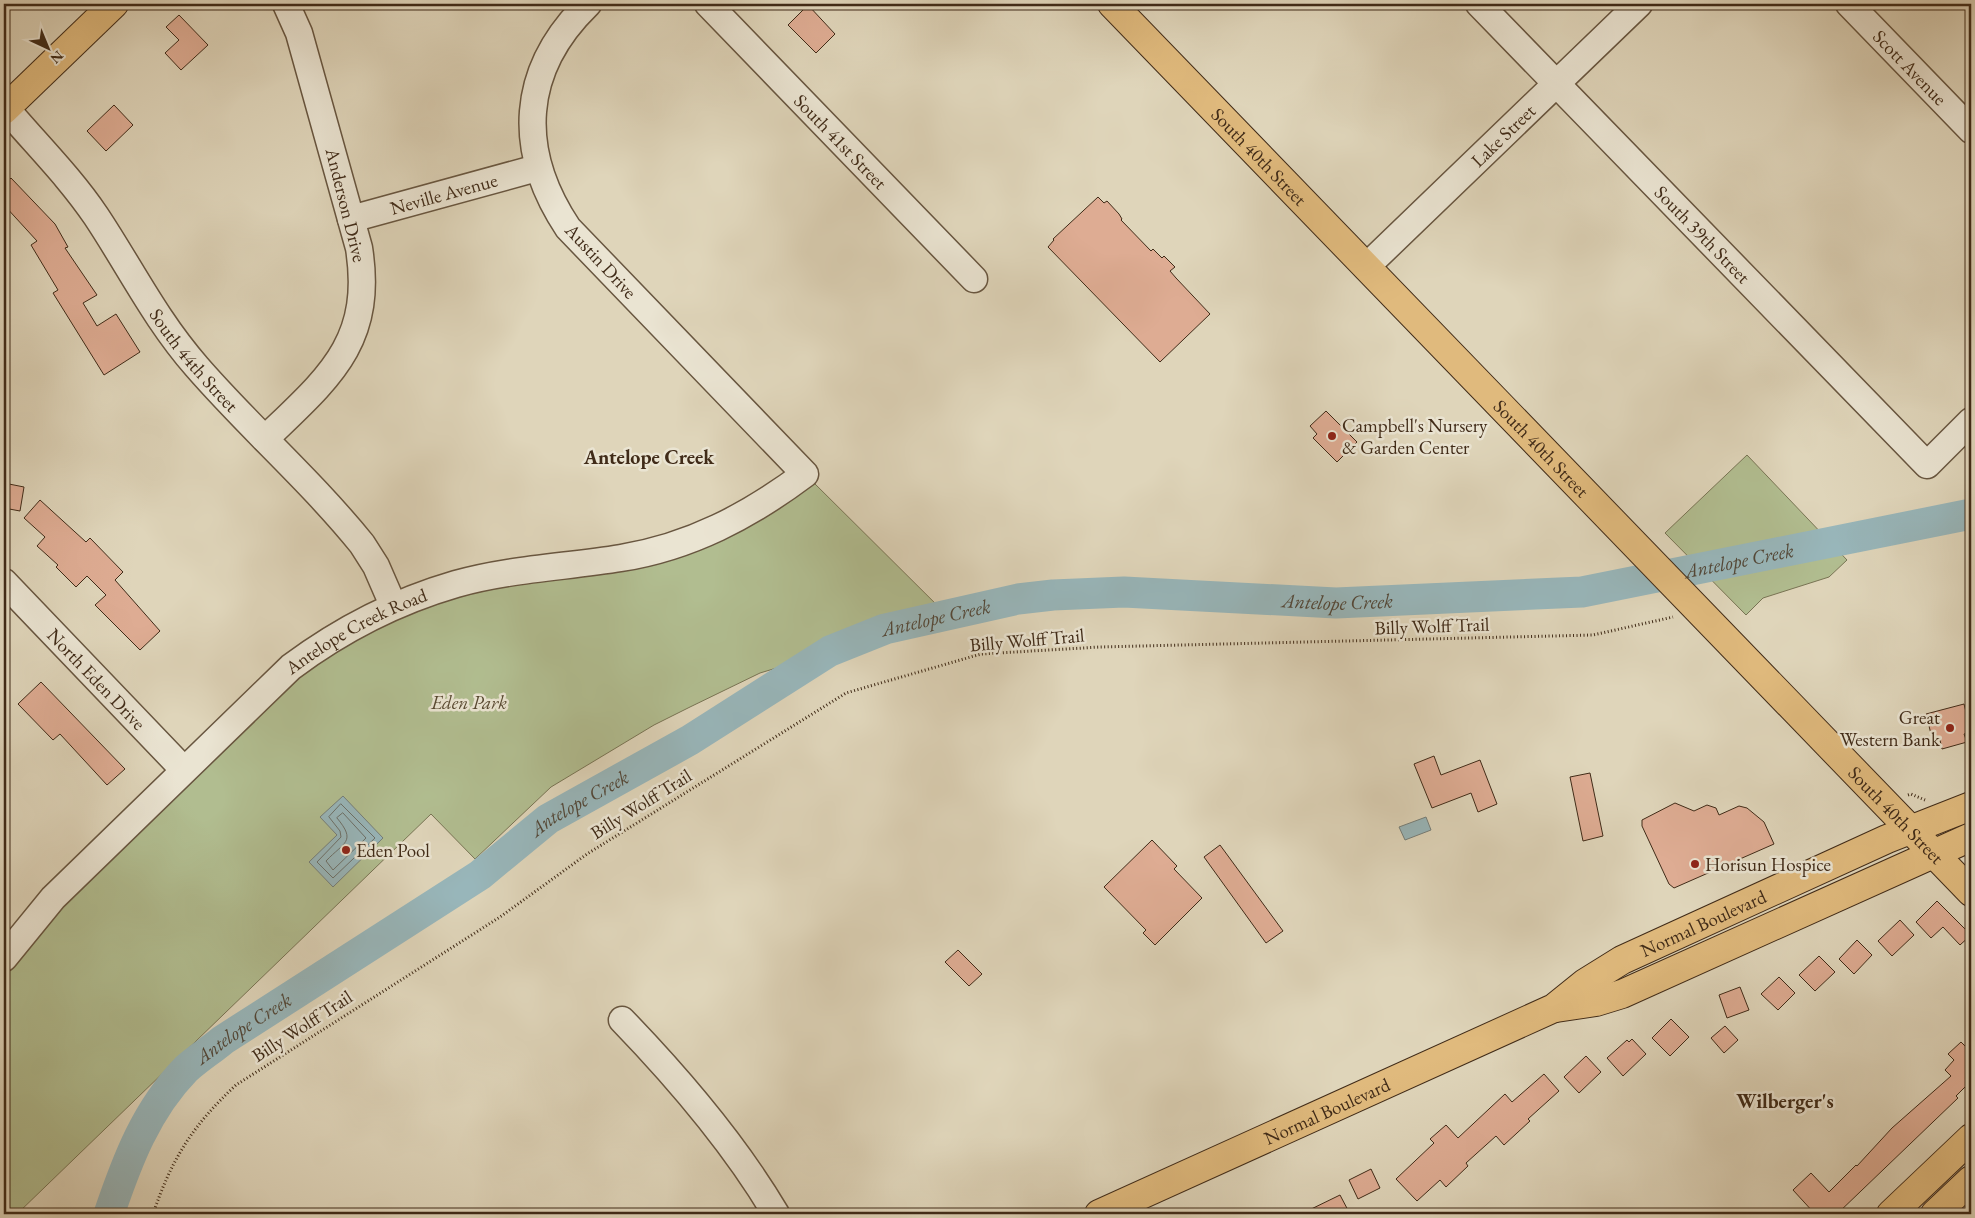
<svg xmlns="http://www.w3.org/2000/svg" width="1975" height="1218" viewBox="0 0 1975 1218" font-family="'EB Garamond',serif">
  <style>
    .green { fill: #b1bd90; stroke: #787454 }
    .water { fill: #98b6ba; stroke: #757e79 }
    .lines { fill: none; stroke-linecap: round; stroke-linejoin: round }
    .shore { stroke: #6c7069; stroke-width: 1 }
    .river { stroke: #98b6ba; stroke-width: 31 }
    .building { fill: #deac93; stroke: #402b18 }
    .minor-casing { stroke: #685640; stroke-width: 29 }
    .major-casing { stroke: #402b18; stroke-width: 30 }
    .path { stroke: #402b18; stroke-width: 3; stroke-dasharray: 1 2.5; stroke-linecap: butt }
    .minor { stroke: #eae4d2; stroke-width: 26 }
    .major { stroke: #e0ba7d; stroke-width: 28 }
    .poi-dot { fill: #8f2418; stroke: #eae4d2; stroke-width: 2 }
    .labels { text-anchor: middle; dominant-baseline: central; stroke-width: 5; stroke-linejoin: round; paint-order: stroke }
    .street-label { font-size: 19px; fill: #402b18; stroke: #eae4d2 }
    .poi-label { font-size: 19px; fill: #402b18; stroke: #eae4d2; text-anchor: start }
    .park-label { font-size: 19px; font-style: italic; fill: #574830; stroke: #eae4d2 }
    .neighbourhood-label { font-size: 20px; font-weight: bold; fill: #402b18; stroke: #eae4d2 }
    .water-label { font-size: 20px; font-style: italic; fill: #524738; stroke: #eae4d2 }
  </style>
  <rect width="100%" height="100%" fill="#dfd5ba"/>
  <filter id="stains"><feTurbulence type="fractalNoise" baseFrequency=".004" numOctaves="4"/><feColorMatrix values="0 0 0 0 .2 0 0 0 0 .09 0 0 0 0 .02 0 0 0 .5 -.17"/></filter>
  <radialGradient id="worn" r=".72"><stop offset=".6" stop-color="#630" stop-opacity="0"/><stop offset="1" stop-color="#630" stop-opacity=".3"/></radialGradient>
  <g class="green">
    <path d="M1747,455L1847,560L1829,577L1763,598L1746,615L1665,533Z"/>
    <path d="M805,474L956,624L866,641L760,673L690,707L654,725L551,787L475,859L431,814L17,1214H4V958L291,667L393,605L622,558Z"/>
  </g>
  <g class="water">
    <path d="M343,796L383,838L333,887L309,862L337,835L320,817Z"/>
    <path d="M1426,817L1431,830L1405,840L1399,827Z"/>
  </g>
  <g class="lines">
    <g class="shore">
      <path d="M341,804L375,838L333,878L317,862L341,837L340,831L329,817Z"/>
      <path d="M343,813L366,838L333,870L326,861C344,842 357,842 337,818Z"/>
    </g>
    <path class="river" id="s1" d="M109,1214C127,1161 146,1110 186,1069C197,1059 211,1050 223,1040L480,875L548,819L690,740L830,651L885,629L1018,599L1053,595L1124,592L1336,603L1582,592L1971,514"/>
  </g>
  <g class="building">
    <path d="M808,5L835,34L816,53L788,25Z"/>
    <path d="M179,15L208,45L181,70L165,53L179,40L166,27Z"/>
    <path d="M114,105L133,125L106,151L87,131Z"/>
    <path d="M11,178L55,224L68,247L65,248L97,295L83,303L97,326L116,314L140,352L104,375L53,293L58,290L31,245L37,241L4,205V185Z"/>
    <path d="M1098,197L1104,203L1107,201L1119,214L1122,219L1121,220L1151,251L1153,249L1162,258L1164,256L1175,267L1170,271L1176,278L1210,314L1160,362L1048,247L1054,240L1053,239Z"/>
    <path d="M1326,411L1357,442L1337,462L1313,438L1317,434L1310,426Z"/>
    <path d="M4,483L24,487L20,511L4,508Z"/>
    <path d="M40,500L86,542L90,538L123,572L115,580L160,631L140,650L95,605L106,595L87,576L76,587L56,567L58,565L37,546L45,537L24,518Z"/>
    <path d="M41,682L125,769L107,785L60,734L53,740L18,704Z"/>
    <path d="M1964,704L1966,712L1971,711V732L1964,734L1967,742L1942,749L1940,740L1933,742L1926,714Z"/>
    <path d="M1434,756L1441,775L1480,760L1497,804L1478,812L1471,793L1432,808L1414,764Z"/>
    <path d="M1590,773L1603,836L1583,841L1570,777Z"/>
    <path d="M1675,803L1694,811L1707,805L1716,808L1719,815L1739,806L1747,808L1764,822L1774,844L1674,888L1669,884L1642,826V820Z"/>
    <path d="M1152,840L1177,866L1174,869L1202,898L1155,945L1143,933L1146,930L1104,887Z"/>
    <path d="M1220,845L1283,931L1266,943L1204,857Z"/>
    <path d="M1937,901L1971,935L1960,945L1943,927L1931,938L1916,922Z"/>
    <path d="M1900,920L1914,935L1892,956L1878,941Z"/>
    <path d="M1857,940L1872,955L1854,974L1839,959Z"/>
    <path d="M958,950L982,974L969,986L945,962Z"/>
    <path d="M1819,956L1835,972L1815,991L1799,975Z"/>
    <path d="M1779,977L1795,993L1778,1010L1761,994Z"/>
    <path d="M1740,987L1749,1010L1727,1018L1719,995Z"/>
    <path d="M1671,1019L1689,1037L1670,1056L1652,1038Z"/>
    <path d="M1725,1026L1738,1040L1724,1053L1711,1038Z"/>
    <path d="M1632,1039L1646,1054L1623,1076L1607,1058L1627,1040L1629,1042Z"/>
    <path d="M1961,1042L1971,1052V1081L1956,1096L1958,1098L1837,1214H1815L1793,1190L1811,1173L1829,1192L1856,1165L1857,1166L1892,1128L1951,1076L1945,1070L1954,1060L1948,1054Z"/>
    <path d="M1586,1056L1601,1072L1579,1093L1564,1077Z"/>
    <path d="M1544,1074L1559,1091L1528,1119L1530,1121L1504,1145L1496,1136L1466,1163L1468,1166L1446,1187L1440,1180L1417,1201L1396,1179L1434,1143L1430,1139L1446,1125L1458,1138L1505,1094L1512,1102Z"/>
    <path d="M1371,1169L1380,1188L1358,1199L1349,1180Z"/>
    <path d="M1340,1195L1350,1214H1301Z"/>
  </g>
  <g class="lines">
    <g class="minor-casing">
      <g id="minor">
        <path id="s2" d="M708,4L974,279"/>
        <path id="s3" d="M1479,4L1927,465L1971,421"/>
        <path id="s4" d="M1849,4L1971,130"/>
        <path id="s5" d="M4,106C35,143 69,176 96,216C130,267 155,319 197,367C250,428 311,481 362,544L376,566L393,605"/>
        <path id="s6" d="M351,219L537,168"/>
        <path id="s7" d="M1366,267L1639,4"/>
        <path d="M265,439C328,378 374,343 359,248L299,33L286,4"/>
        <path id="s8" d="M4,582L184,770"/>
        <path id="s9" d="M4,958L53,898L291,667C342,629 394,602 456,584C509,569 566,567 621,558C690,547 749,516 805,474L568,228C516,150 520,70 588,4"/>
        <path d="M622,1020C679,1079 734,1143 776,1214"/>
      </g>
    </g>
    <g class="major-casing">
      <g id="major">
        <path id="s10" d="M1112,4L1971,892"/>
        <path d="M4,110L114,4"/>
        <path d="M1556,1008L1596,1002L1622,994L1971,837"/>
        <path id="s11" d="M1099,1214L1554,1008L1585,983L1622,960L1887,839L1971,806"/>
        <path d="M1891,1214L1971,1138"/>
        <path d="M1935,1214L1971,1180"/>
      </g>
    </g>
    <g class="path">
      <path d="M1908,795L1911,794L1925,800"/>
      <path d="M153,1214C172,1158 193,1125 236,1085L500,917L587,854L846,693L981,654L1100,647L1593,635L1673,617"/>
    </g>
    <use href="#minor" class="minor"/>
    <use href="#major" class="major"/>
  </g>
  <g class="poi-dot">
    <circle cx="1332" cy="436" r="5"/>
    <circle cx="1950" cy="728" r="5"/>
    <circle cx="346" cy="850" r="5"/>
    <circle cx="1695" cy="864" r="5"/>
  </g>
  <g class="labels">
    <g class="street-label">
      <text stroke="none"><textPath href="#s4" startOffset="88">Scott Avenue</textPath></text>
      <text stroke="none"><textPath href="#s7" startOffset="190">Lake Street</textPath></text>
      <text stroke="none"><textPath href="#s2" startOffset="191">South 41st Street</textPath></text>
      <text stroke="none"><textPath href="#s10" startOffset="212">South 40th Street</textPath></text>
      <text stroke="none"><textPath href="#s6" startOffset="96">Neville Avenue</textPath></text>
      <text transform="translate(346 205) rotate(76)">Anderson Drive</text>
      <text stroke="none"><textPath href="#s3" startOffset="321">South 39th Street</textPath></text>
      <text transform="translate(601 261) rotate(47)">Austin Drive</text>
      <text stroke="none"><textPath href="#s5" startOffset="318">South 44th Street</textPath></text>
      <text stroke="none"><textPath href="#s10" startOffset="618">South 40th Street</textPath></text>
      <text transform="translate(1432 626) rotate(-2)">Billy Wolff Trail</text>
      <text stroke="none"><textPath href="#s9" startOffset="484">Antelope Creek Road</textPath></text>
      <text transform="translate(1027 640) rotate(-5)">Billy Wolff Trail</text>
      <text stroke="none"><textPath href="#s8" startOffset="134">North Eden Drive</textPath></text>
      <text transform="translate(641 804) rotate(-32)">Billy Wolff Trail</text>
      <text stroke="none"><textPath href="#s10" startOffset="1128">South 40th Street</textPath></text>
      <text stroke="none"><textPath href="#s11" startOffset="672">Normal Boulevard</textPath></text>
      <text transform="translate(302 1026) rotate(-33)">Billy Wolff Trail</text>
      <text stroke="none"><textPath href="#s11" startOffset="250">Normal Boulevard</textPath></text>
    </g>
    <g class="poi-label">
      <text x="1342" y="425">Campbell's Nursery<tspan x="1342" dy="22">&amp; Garden Center</tspan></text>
      <text x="1940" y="717" text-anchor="end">Great<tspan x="1940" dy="22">Western Bank</tspan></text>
      <text x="356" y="850">Eden Pool</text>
      <text x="1705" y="864">Horisun Hospice</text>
    </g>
    <g class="park-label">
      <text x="469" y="702">Eden Park</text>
    </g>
    <g class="neighbourhood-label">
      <text x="649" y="457">Antelope Creek</text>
      <text x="1785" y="1101">Wilberger's</text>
    </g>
    <g class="water-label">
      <text stroke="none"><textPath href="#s1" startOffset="1855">Antelope Creek</textPath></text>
      <text stroke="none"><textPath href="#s1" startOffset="1450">Antelope Creek</textPath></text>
      <text stroke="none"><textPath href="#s1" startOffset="1046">Antelope Creek</textPath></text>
      <text stroke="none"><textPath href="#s1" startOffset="641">Antelope Creek</textPath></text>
      <text stroke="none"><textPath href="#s1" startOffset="236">Antelope Creek</textPath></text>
    </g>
  </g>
  <rect width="1975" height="1218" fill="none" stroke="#dfd5ba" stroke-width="20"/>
  <rect x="5" y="5" width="1965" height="1208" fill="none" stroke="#402b18" stroke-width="2.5"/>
  <rect x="10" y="10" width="1955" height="1198" fill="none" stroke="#402b18"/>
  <g transform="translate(48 48) rotate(136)" stroke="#eae4d2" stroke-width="4" paint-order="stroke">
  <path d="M0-4L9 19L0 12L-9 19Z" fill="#402b18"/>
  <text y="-8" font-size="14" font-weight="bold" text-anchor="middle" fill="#402b18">N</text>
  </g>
  <rect width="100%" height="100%" filter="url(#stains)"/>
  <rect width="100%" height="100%" fill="url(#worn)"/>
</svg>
